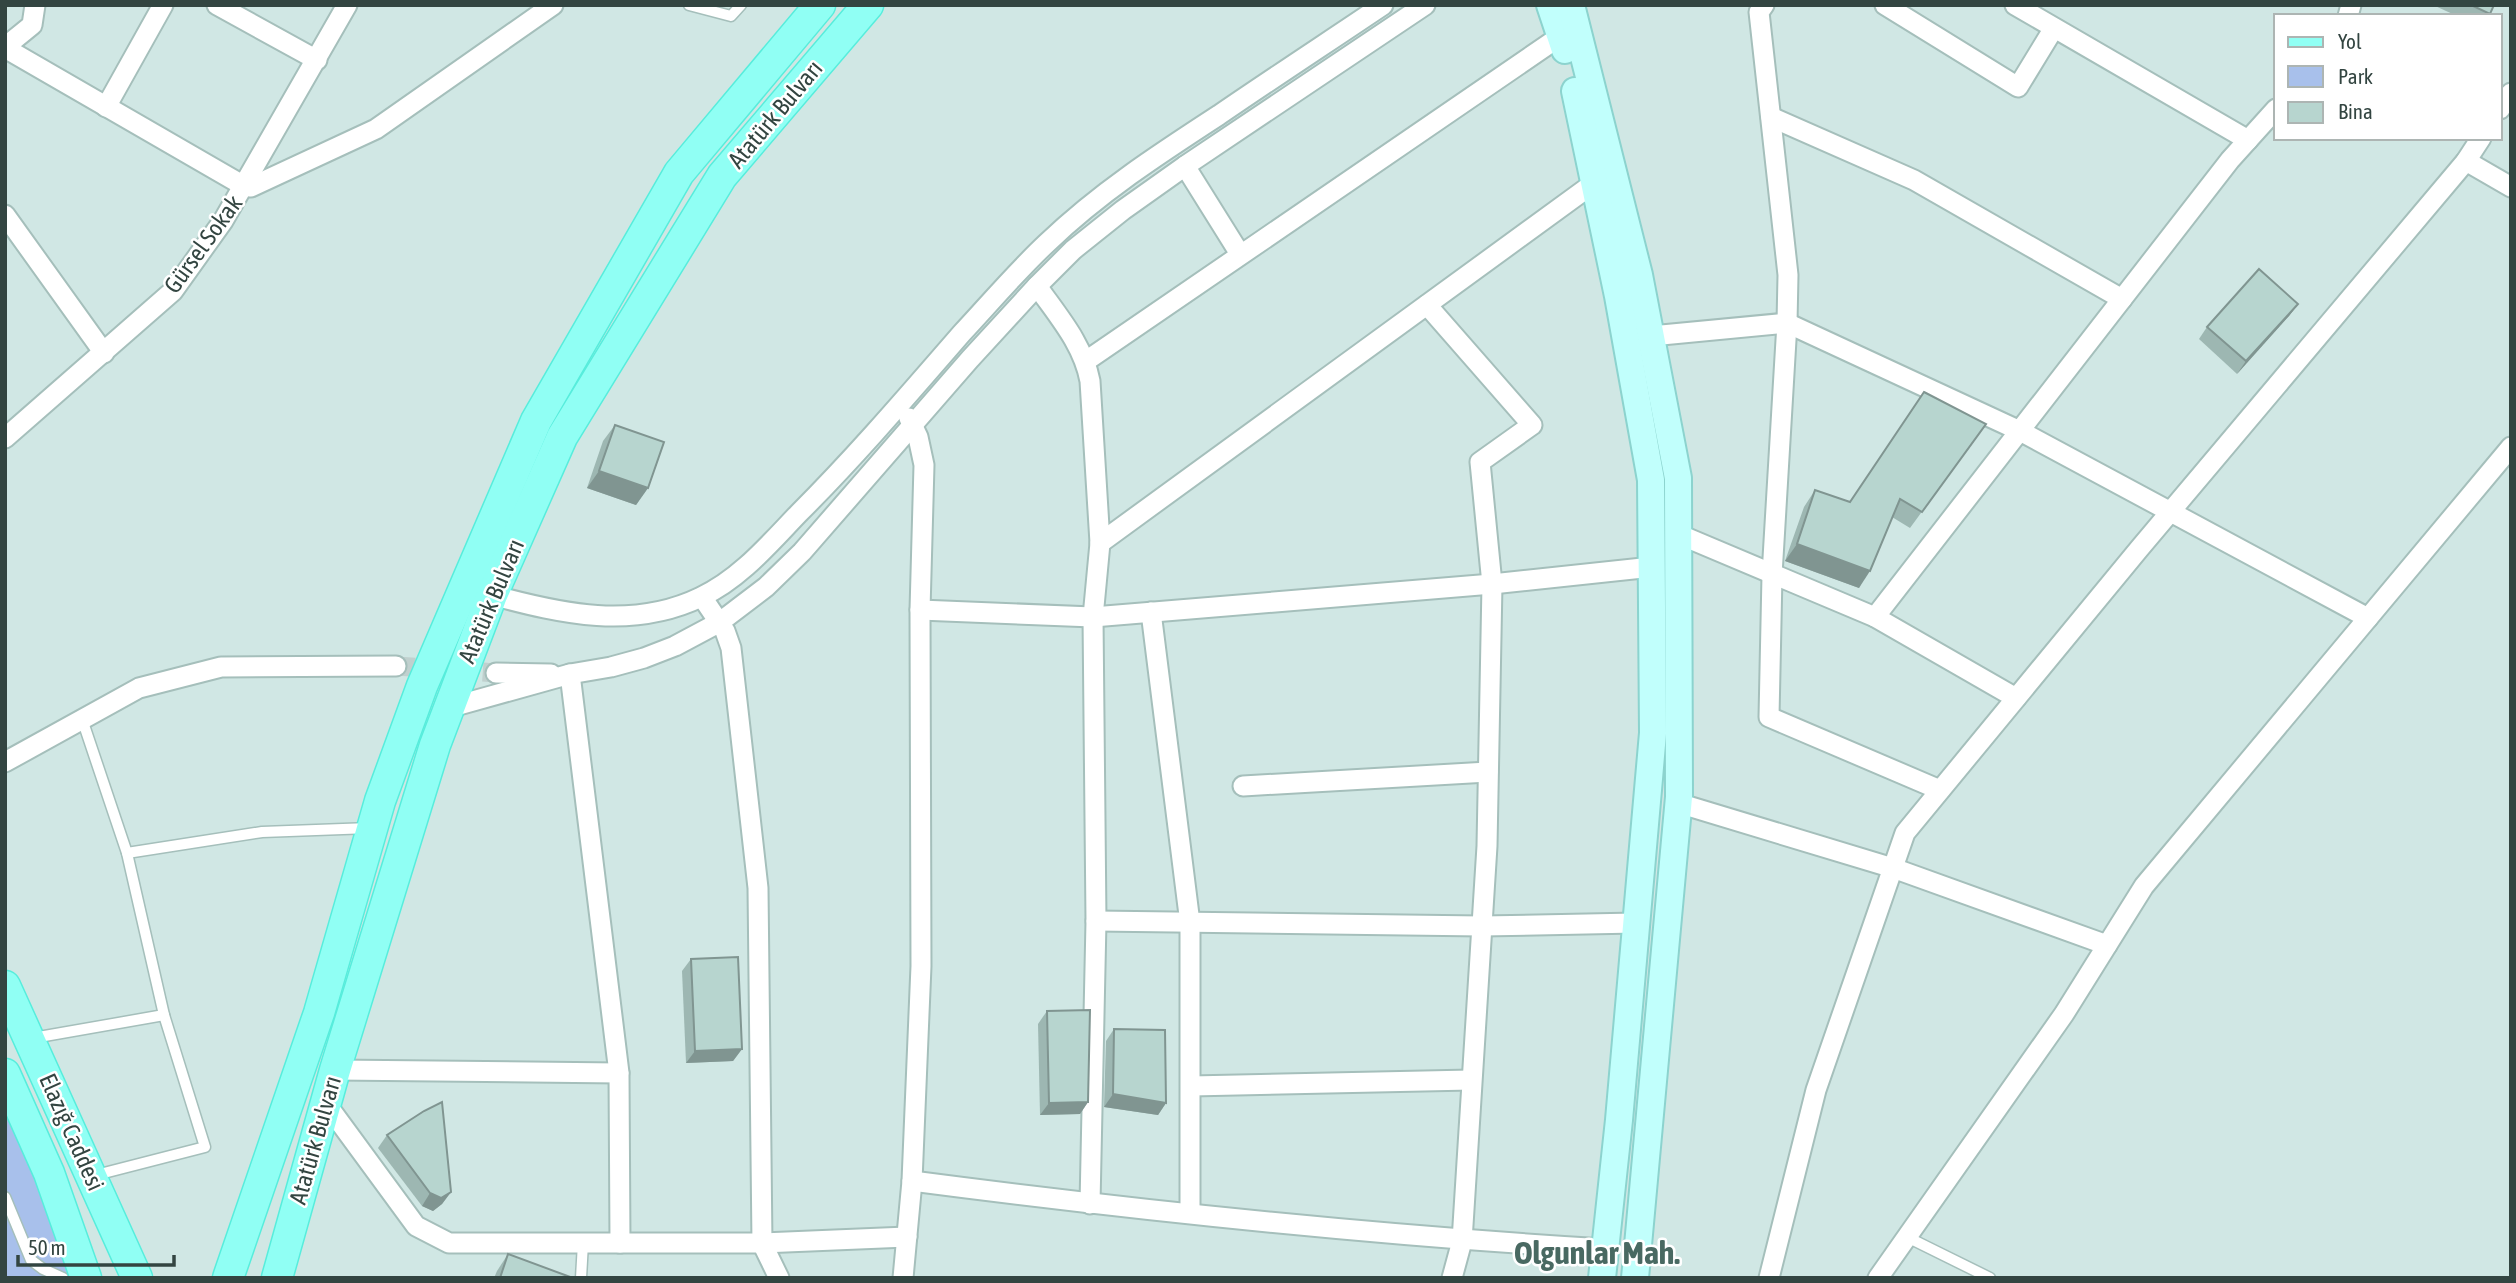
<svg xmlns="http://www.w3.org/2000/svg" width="2516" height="1283" viewBox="0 0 2516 1283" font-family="'Asap Condensed',sans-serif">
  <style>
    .residential { fill: #d0e7e4; fill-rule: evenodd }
    .green { fill: #a8c0eb }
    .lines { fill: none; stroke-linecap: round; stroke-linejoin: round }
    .street-tunnel { stroke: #c0d0ce; stroke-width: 19; stroke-dasharray: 19 10; stroke-linecap: butt }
    .lane-casing { stroke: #a5bfbb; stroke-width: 13 }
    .street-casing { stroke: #a5bfbb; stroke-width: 23 }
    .secondary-casing { stroke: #8cd3ce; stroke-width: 30 }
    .primary-casing { stroke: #57eddc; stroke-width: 33 }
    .lane { stroke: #fff; stroke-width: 10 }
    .street { stroke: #fff; stroke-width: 19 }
    .secondary { stroke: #c1fffc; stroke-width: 26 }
    .primary { stroke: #90fff4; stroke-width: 30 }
    .wall { fill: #9db7b2 }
    .shaded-wall { fill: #809591 }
    .building { fill: #b7d5cf; stroke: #809591; stroke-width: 2 }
    .labels { text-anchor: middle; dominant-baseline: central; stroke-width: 5; stroke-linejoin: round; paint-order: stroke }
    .street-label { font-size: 24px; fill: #334541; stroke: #fff }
    .district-label { font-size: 32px; font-weight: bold; fill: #496962; stroke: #fff }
  </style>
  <rect width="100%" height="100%" fill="#e3f3f1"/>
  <path class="residential" d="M5,5H2511V1278H5ZM2276,16H2500V138H2276Z"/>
  <path class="green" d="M5,1094L76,1278H5Z"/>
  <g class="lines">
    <path class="street-tunnel" d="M396,666L496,673"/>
    <g class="lane-casing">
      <g id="lane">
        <path d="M689,5L731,16L741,5"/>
        <path d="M127,853L262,832L370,828"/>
        <path d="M33,1038L164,1015L127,853L82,719"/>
        <path d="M96,1175L205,1147L164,1015"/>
        <path d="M5,1197L31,1260L43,1269L63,1278"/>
        <path d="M1907,1237L1990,1278"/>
        <path d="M581,1278L583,1243"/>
      </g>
    </g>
    <g class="street-casing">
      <g id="street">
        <path d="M217,5L317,60"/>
        <path d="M1764,5L1759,12L1788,275L1787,323L1772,575L1769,717L1940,790"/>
        <path d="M1885,5L2018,87L2054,28"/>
        <path d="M2015,5L2248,140"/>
        <path d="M2348,16L2351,5"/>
        <path d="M5,47L32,25L35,5"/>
        <path d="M5,48L244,186L251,187L376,129L553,5"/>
        <path d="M106,107L163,5"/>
        <path d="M2500,109L2511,93"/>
        <path d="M1771,117L1914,180L2122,299"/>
        <path d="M2466,161L2511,187"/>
        <path d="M1185,166L1240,254"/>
        <path d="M5,215L104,353"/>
        <path d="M1037,286C1058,316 1083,344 1090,381L1100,543L1093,617L1096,921L1090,1204"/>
        <path d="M1427,305L1532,425L1480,462L1492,584L1487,846L1462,1241L1452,1278"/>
        <path d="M1651,336L1787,323L2020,431L2368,618"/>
        <path d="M1086,361L1562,35"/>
        <path d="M5,438L173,291L223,221L347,5"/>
        <path d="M1678,534L1875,617L2230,160L2276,109"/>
        <path d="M1100,543L1594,183"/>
        <path d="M492,595C562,614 633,630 701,597C740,579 770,543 799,513C856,456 909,394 962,333C990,303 1017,271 1047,243C1099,193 1159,154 1219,115C1273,78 1328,42 1383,5"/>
        <path d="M702,597L725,631L731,648L758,888L762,1243L779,1278"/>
        <path d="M920,610L1093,617L1492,584L1652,567"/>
        <path d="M1151,612L1190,923V1213"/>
        <path d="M1875,617L2016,698"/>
        <path d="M496,673L551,674"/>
        <path d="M448,708L570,674L611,667L644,658L675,646L720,622L766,587L802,552L970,359L1037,286L1073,250L1123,210L1185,166L1425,5"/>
        <path d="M5,762L139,688L221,667L396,666"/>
        <path d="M1243,786L1488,772"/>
        <path d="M1678,803L1893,868L2107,945"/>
        <path d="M1096,921L1482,926L1636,923"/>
        <path d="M335,1070L619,1073"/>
        <path d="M1191,1086L1471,1080"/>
        <path d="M325,1102L416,1226L449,1243H620L619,1073L570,674"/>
        <path d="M912,1181C1142,1211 1373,1235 1605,1249"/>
        <path d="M620,1243H762L907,1237"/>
        <path d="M903,1278L912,1181L921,966L920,610L924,465L918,437L909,418"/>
        <path d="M1769,1278L1816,1090L1905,833L2139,549L2466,161L2481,138"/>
        <path d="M1878,1278L2064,1014L2144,886L2511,447"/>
      </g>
    </g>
    <g class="secondary-casing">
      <g id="secondary">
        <path d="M1550,5L1565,50"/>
        <path d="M1571,5L1639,275L1678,478L1679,797L1635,1278"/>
        <path d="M1575,91L1618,296L1651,480L1653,733L1619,1120L1602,1278"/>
      </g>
    </g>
    <g class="primary-casing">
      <g id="primary">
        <path d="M5,986L137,1278"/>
        <path d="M5,1074L49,1173L86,1278"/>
        <path d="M228,1278L319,1013L380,801L422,686L536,421L679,173L820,5"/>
        <path d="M277,1278L335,1070L435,745L492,595L562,437L722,176L868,5"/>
      </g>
    </g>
    <use href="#lane" class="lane"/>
    <use href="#street" class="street"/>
    <use href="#secondary" class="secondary"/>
    <use href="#primary" class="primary"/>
  </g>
  <g class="wall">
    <path d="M2433,5H2494L2489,16H2457Z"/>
    <path d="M2298,304L2289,316L2237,374L2199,339L2207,327Z"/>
    <path d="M1986,424L1910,528L1892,517L1859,588L1785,561L1804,507L1815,490L1849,502Z"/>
    <path d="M615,425L648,488L636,505L587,488L603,441Z"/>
    <path d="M691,959L742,1049L733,1061L686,1063L682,971Z"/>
    <path d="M1047,1011L1088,1102L1080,1114L1040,1115L1038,1024Z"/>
    <path d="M1114,1029L1166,1103L1158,1115L1104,1107L1106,1041Z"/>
    <path d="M387,1135L451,1192L442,1204L433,1211L422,1206L378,1148Z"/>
    <path d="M508,1254L573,1278H494L497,1271Z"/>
  </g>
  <g class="shaded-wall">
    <path d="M2298,304L2289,316L2237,374L2246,361Z"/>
    <path d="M599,471L648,488L636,505L587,488Z"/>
    <path d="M1797,544L1870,571L1859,588L1785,561Z"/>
    <path d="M742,1049L733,1061L686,1063L695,1051Z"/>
    <path d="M1113,1094L1166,1103L1158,1115L1104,1107Z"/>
    <path d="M1088,1102L1080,1114L1040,1115L1049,1103Z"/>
    <path d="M451,1192L442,1204L433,1211L422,1206L430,1193Z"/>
  </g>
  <g class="building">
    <path d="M2471,5H2494L2490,14Z"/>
    <path d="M2259,269L2298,304L2246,361L2207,327Z"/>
    <path d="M1924,392L1986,424L1922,512L1900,499L1870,571L1797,544L1815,490L1850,502Z"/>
    <path d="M615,425L664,442L648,488L599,471Z"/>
    <path d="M738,957L742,1049L695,1051L691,959Z"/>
    <path d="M1090,1010L1088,1102L1049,1103L1047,1011Z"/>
    <path d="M1114,1029L1165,1030L1166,1103L1113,1094Z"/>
    <path d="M442,1102L451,1192L441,1198L430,1193L387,1135L424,1111Z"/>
    <path d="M508,1254L573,1278H500Z"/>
  </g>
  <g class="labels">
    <g class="street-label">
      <text transform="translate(775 114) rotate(-50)">Atatürk Bulvarı</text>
      <text transform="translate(203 244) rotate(-54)">Gürsel Sokak</text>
      <text transform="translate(491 601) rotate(-67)">Atatürk Bulvarı</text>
      <text transform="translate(72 1132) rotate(66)">Elazığ Caddesi</text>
      <text transform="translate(315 1140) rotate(-74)">Atatürk Bulvarı</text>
    </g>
    <g class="district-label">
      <text x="1597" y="1252">Olgunlar Mah.</text>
    </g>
  </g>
  <rect width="2516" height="1283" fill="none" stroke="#334541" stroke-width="14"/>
  <rect x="2274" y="14" width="228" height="126" fill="#ffffff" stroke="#adb5b3" stroke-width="2"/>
  <rect x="2288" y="37" width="35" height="10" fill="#90fff4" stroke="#adb5b3" stroke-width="2"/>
  <text x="2338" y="49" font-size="21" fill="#334541">Yol</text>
  <rect x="2288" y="66" width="35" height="21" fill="#a8c0eb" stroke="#adb5b3" stroke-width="2"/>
  <text x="2338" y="84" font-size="21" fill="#334541">Park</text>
  <rect x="2288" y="102" width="35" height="21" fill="#b7d5cf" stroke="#adb5b3" stroke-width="2"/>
  <text x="2338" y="119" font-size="21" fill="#334541">Bina</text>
  <path d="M18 1255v10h156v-10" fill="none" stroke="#334541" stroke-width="3.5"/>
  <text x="28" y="1255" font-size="21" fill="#334541" stroke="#ffffff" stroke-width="5" paint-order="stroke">50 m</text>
</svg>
